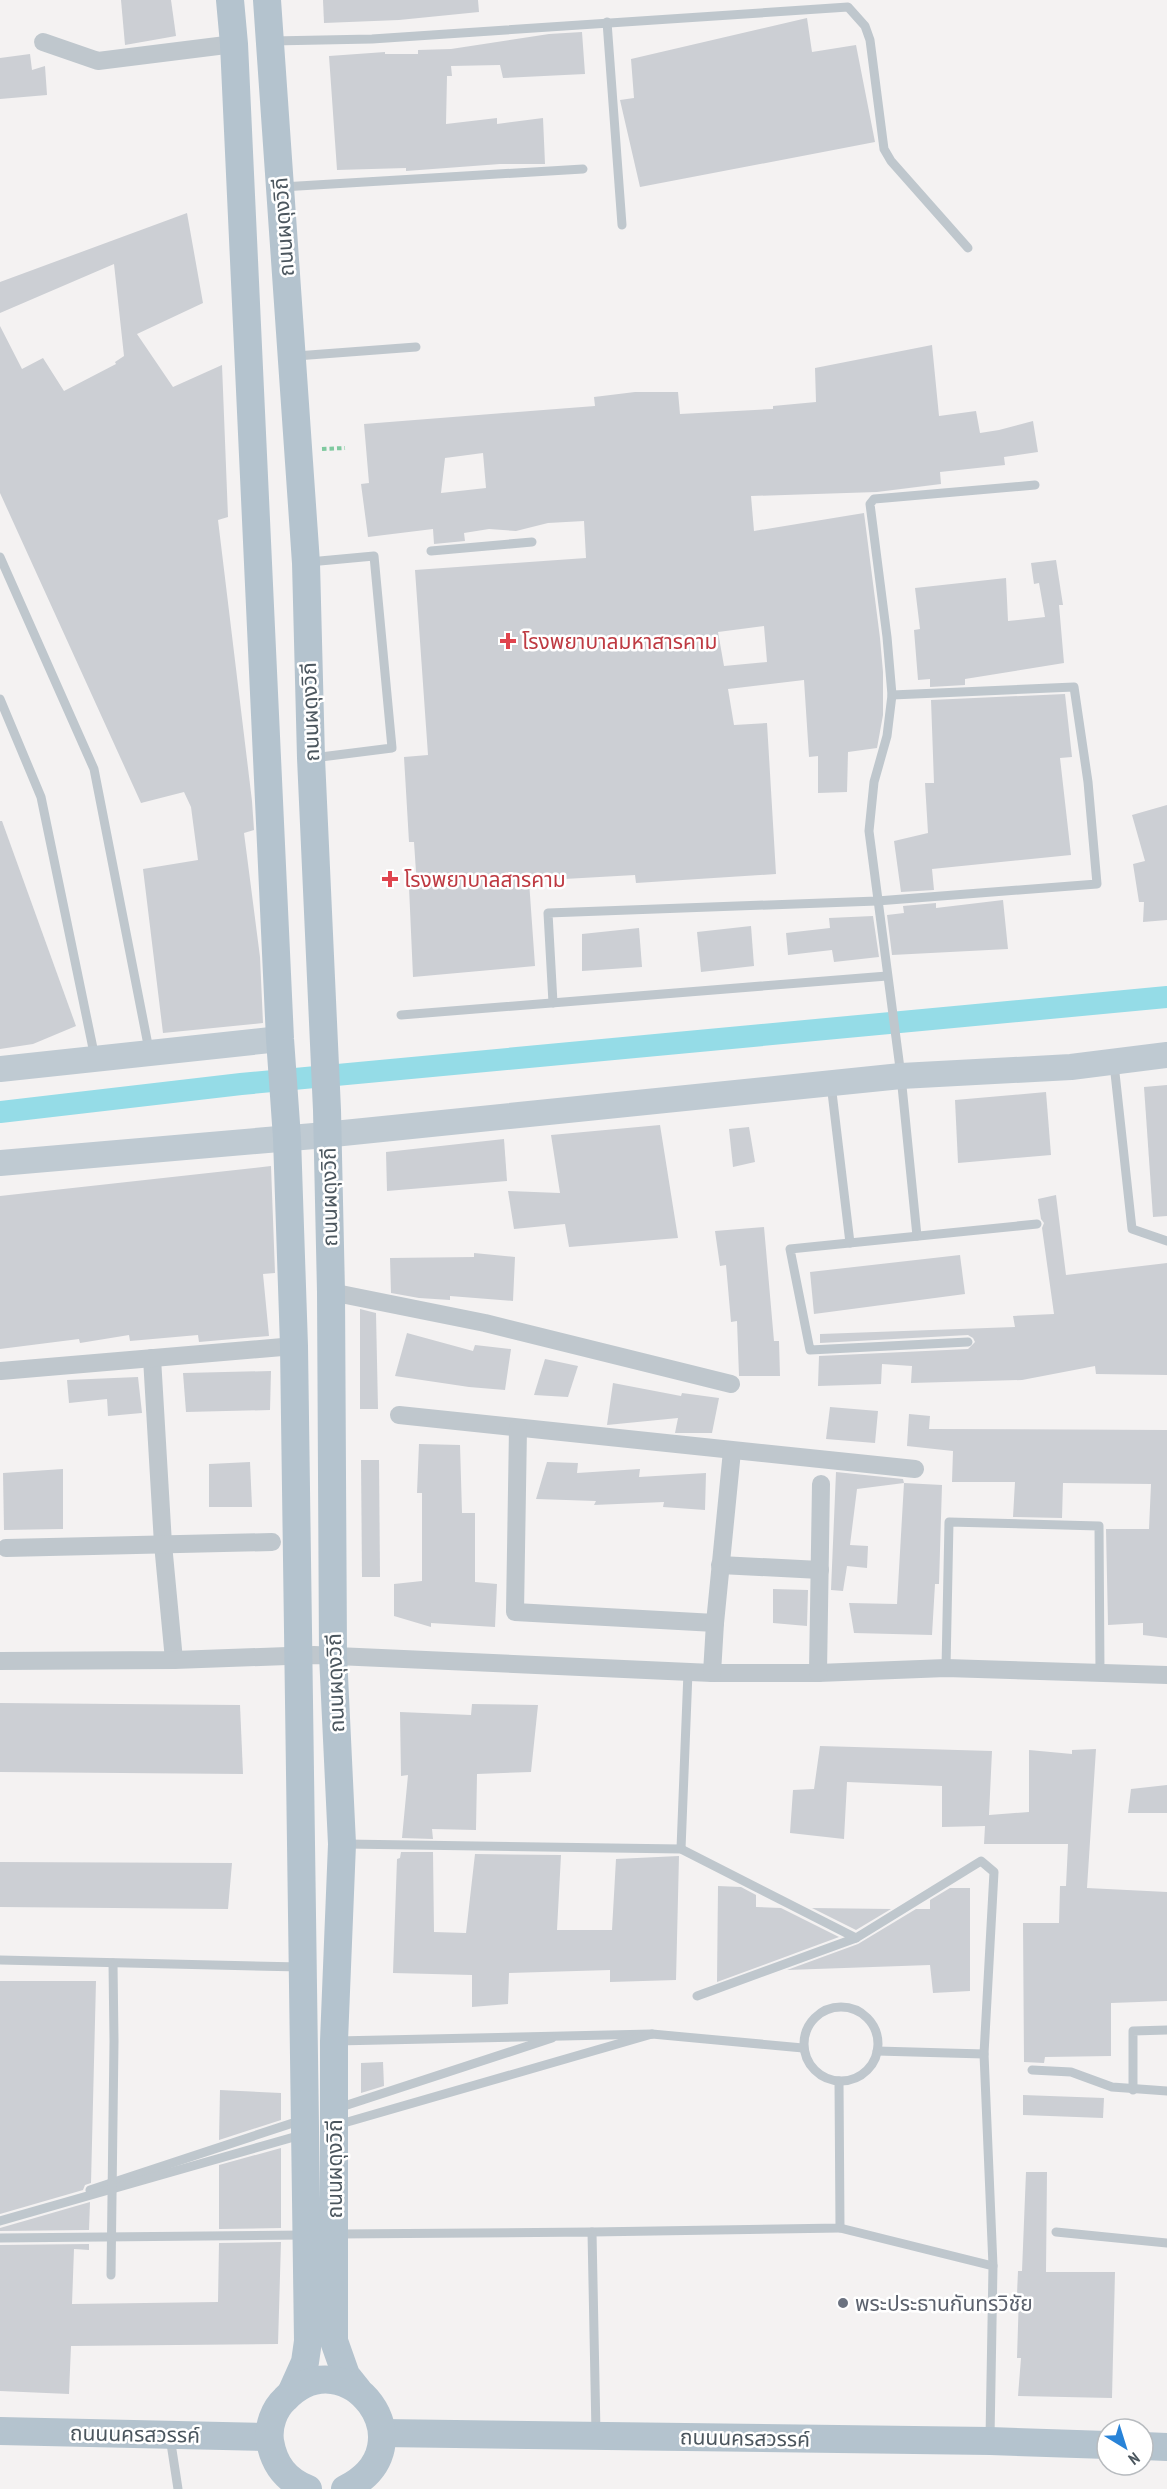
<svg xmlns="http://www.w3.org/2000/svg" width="1167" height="2489" viewBox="0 0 1167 2489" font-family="'PT Sans Narrow','Noto Sans Thai',sans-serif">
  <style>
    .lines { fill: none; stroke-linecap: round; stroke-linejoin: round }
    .canal { stroke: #95dce7; stroke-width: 22 }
    .building { fill: #cccfd4; fill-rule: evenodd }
    .path { stroke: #7fc99f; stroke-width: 4; stroke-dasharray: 4.5 3; stroke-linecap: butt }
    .lane { stroke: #bfc7cd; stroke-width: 9 }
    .street { stroke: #bfc7cd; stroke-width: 18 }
    .secondary { stroke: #bfcad2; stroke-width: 26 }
    .primary { stroke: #b4c3ce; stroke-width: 28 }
    .health-dot { fill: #e0444e; stroke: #fff; stroke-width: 2 }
    .worship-dot { fill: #6b7280; stroke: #fff; stroke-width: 2 }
    .labels { text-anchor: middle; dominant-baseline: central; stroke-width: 5; stroke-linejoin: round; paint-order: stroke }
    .street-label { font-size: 21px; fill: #4b565e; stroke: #fff }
    .health-label { font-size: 21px; fill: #be3a42; stroke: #fff; text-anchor: start }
    .worship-label { font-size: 21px; fill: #5b616d; stroke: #fff; text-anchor: start }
  </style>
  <rect width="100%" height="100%" fill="#f4f2f2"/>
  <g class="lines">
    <path class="canal" d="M0,1112L241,1084L1167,997"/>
  </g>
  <g class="building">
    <path d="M121,0H171L176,36L125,45Z"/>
    <path d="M323,0H478L479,12L399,20L324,23Z"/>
    <path d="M807,18L812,52L856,45L875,142L640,187L620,100L634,98L631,59Z"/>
    <path d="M582,32L585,74L503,78L500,65L451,66L452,76H447L446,124L497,118V124L543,118L545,164H500L406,171V168L337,170L329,56L385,52V54H418V50L451,49L549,34Z"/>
    <path d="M30,54L32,70L45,66L47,95L0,99V58Z"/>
    <path d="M187,213L203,303L137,334L173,387L222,365L228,517L218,520L252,801L254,830L244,833L260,957L263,1023L163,1033L143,869L198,860L191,807L184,792L141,803L0,493V326L22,369L43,358L64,391L116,364L115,362L124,356L114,264L0,313V282Z"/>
    <path d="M932,345L939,416L976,411L980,433L999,430L1033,421L1038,452L1004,457L1005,465L940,472L941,484L877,492L751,496L754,531L864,513L880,638L883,672V715L877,748L848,752L847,792L818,793V756L809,757L804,680L728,689L734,725L767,723L776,874L636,883L635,875L529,881L535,966L413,977L409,887H417L414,842H409L404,757L428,755L415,570L586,558L584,521L548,523L516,531L489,529L464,533L465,541L434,544L433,529L368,537L361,484L369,483L364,424L595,406L594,397L635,392H678L680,414L773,409V406L816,402L815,368ZM483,453L486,488L441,493L445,458ZM764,626L767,662L724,666L718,632Z"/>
    <path d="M1056,560L1063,605H1059L1064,663L965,679V685L930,687V679L918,680L914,630L920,629L915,588L1006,578L1008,621L1045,617L1039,583L1034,584L1031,563Z"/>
    <path d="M1065,694L1072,757L1060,758L1071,855L932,869L934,890L901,892L894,841L928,833L925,783H934L931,700Z"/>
    <path d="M1167,805V920L1143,922L1144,902H1139L1133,864L1145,861L1132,815Z"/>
    <path d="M0,821H2L76,1026L33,1044L0,1049Z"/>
    <path d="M1003,900L1008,949L892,955L887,915L904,913L903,906L936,903V908Z"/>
    <path d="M873,916L879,957L834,962L832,950L788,955L786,933L830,928L829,918Z"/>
    <path d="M751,926L754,966L701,972L697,932Z"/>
    <path d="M639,928L642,967L582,971V934Z"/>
    <path d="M1167,1085V1216L1153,1217L1144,1087Z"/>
    <path d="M1046,1092L1051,1155L958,1163L955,1100Z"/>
    <path d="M660,1125L678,1238L569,1247L565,1224L514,1229L508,1191L560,1193L551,1135Z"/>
    <path d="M749,1127L755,1162L733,1167L729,1129Z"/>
    <path d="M504,1139L507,1181L387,1191L386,1152Z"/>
    <path d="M271,1166L275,1273L263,1274L269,1336L199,1342L198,1335L130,1341L129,1335L80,1343L79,1339L0,1349V1196Z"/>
    <path d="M1056,1195L1066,1275L1167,1263V1375L1096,1374L1095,1366L1022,1380L911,1383L912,1366L882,1364L881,1384L818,1386L819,1356L968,1349L975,1342L973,1338L968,1335L820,1343V1334L1015,1327L1013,1316L1054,1314L1042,1228L1044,1223L1041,1219L1038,1199Z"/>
    <path d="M764,1227L774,1341H779L780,1376H739L737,1321L731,1322L726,1265L720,1266L715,1231Z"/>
    <path d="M474,1253L515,1257L513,1301L450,1296V1300L419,1298L391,1293L390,1258L474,1257Z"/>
    <path d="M960,1255L965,1294L814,1314L810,1272Z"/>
    <path d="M360,1309L376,1313L378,1409H360Z"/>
    <path d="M407,1333L473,1351L475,1345L511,1349L505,1390L469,1387L395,1376Z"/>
    <path d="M545,1359L578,1366L568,1397L534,1395Z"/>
    <path d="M271,1371L270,1410L186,1412L183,1373Z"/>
    <path d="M138,1377L142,1413L108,1416L107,1399L69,1403L67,1380Z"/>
    <path d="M613,1383L681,1396L682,1393L719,1398L712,1433H675L678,1418L607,1425Z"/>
    <path d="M830,1407L878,1411L875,1443L826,1439Z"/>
    <path d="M909,1414L930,1416L929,1429L1167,1430V1638L1143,1635V1623L1108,1625L1106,1529H1149L1151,1484L1063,1483L1062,1518L1013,1517L1015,1482H952L953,1451L907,1446Z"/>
    <path d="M419,1444L460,1445L462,1513H475V1582L497,1584L495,1627L431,1623V1627L394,1616V1584L422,1581V1493H417Z"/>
    <path d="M361,1460H379L380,1577H362Z"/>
    <path d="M250,1462L252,1507H209V1464Z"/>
    <path d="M547,1462L578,1463L577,1473L640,1469L639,1477L706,1473L705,1510L663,1507L664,1502L594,1505L596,1501L536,1499Z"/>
    <path d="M63,1469V1529L4,1530L3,1473Z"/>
    <path d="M836,1472L903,1479L904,1483L857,1489L850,1545L868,1546L867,1568L847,1566L843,1591L831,1590Z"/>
    <path d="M904,1483L942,1485L939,1584H935L932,1635L854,1633L849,1603L897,1604Z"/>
    <path d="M773,1589L808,1590L807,1626L773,1623Z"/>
    <path d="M0,1703L240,1705L243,1774L0,1772Z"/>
    <path d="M472,1704L538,1705L531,1772L477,1774L476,1830L432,1829L433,1839L402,1838L408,1775L401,1776L400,1712L471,1715Z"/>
    <path d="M820,1746L992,1751L989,1815L1029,1812V1750L1072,1754V1750L1096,1749L1087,1888L1167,1892V2001L1111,2003V2056L1045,2057L1044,2063L1024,2062L1023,1923H1059L1060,1886H1066L1068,1844H984L985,1826L942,1827V1786L847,1782L844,1839L790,1833L793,1790L814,1789Z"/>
    <path d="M1167,1785V1813H1128L1131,1789Z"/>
    <path d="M401,1852H433L434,1932L466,1933L475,1854L561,1855L557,1930H612L616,1859L679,1856L676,1980L610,1982V1970L509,1973L508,2004L472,2007V1975L393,1973L397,1859L400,1858Z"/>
    <path d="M0,1862L232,1863L228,1909L0,1907Z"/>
    <path d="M718,1886L741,1887L756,1895V1907L781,1908L839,1937L717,1982Z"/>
    <path d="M950,1888H970V1991L933,1993L930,1965L787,1970L858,1944L916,1909H930V1900Z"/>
    <path d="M812,1908L891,1909L856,1930Z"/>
    <path d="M0,1981H96L91,2183L85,2185L83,2190L0,2214Z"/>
    <path d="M383,2062L384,2086L361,2093V2063Z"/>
    <path d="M220,2090L281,2093V2120L219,2140Z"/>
    <path d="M1023,2095L1104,2098L1103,2118L1023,2115Z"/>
    <path d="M281,2148V2228L219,2229V2165Z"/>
    <path d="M1026,2172H1047L1046,2272H1115L1112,2398L1018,2396L1021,2358H1017L1019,2294H1017L1018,2271H1022Z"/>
    <path d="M90,2202L89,2230L0,2231V2228Z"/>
    <path d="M281,2242L278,2344L71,2346L69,2394L0,2391V2245L89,2244V2250L74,2249L72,2304L218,2302L219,2243Z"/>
  </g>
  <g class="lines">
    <path class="path" d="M322,449L345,448"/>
    <g class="lane">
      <path d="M607,22L622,225"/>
      <path d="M272,41L372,39L848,7L865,26L870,40L884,149L891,161L968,248"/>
      <path d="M282,187L583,169"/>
      <path d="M296,356L416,347"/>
      <path d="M431,551L532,542"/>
      <path d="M0,557L94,769L149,1050"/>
      <path d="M309,562L374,556L392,748L313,758"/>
      <path d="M0,699L41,797L95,1058"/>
      <path d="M553,1003L548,913L877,901L1097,884L1088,782L1074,687L892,695"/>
      <path d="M401,1015L887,976"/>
      <path d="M1114,1064L1132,1229L1167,1241"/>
      <path d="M831,1084L850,1243"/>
      <path d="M917,1236L901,1076L869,831L874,782L887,736L892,695L887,637L870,504L874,499L886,498L1035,485"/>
      <path d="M968,1342L810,1350L790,1249L1037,1224"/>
      <path d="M946,1668L949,1522L1099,1526L1100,1673"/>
      <path d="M346,1844L681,1849L856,1938L981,1861L994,1872L984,2054L877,2051"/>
      <path d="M681,1849L688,1672"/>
      <path d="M0,1960L301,1967"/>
      <path d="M697,1996L856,1938"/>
      <circle cx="841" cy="2044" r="37"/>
      <path d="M336,2041L652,2034L803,2048"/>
      <path d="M984,2054L993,2266"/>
      <path d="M1032,2070L1071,2072L1112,2087L1167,2091"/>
      <path d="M1133,2090V2031L1167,2030"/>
      <path d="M338,2108L552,2038"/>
      <path d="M337,2125L652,2034"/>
      <path d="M90,2190L302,2120"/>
      <path d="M0,2221L301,2135"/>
      <path d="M840,2228L993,2266L990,2438"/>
      <path d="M592,2232L840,2228L839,2081"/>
      <path d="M1056,2232L1167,2243"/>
      <path d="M338,2234L592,2232L596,2433"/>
      <path d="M0,2238L304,2235"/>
      <path d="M111,2275L114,2041L113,1963"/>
      <path d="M170,2437L178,2489"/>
    </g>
    <g class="street">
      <path d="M43,42L98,61L234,44"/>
      <path d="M331,1292L485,1323L731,1384"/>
      <path d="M152,1358L163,1544L174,1660"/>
      <path d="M1,1371L294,1346"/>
      <path d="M399,1415L915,1469"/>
      <path d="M518,1428L515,1612L715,1623"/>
      <path d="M6,1548L272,1542"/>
      <path d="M720,1565L820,1570"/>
      <path d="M0,1661L174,1660L314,1655L712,1673H818L946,1668L1167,1675"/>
      <path d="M712,1673L715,1623L732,1451"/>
      <path d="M818,1673L821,1484"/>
    </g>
    <g class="secondary">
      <path d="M0,1069L280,1039"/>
      <path d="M0,1163L314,1136L901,1076L1071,1067L1167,1055"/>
    </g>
    <g class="primary">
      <path d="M230,0L234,44L280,1039L287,1138L294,1346L308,2341L305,2362L292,2391"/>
      <path d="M267,0L306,563L311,758L327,1110L331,1292L333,1655L342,1844L334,2041V2341L346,2375L358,2390"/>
      <path d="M0,2431L269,2437"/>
      <path d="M382,2433L990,2441L1107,2445"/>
      <path d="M1143,2446L1167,2447"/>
      <path d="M308,2489C286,2480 274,2465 270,2441C268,2426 274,2409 285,2399C346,2335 432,2446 345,2489"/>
    </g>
  </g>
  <g class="health-dot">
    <path d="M505 632h6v6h6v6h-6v6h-6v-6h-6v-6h6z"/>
    <path d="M387 870h6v6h6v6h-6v6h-6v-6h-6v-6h6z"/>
  </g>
  <circle class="worship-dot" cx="843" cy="2303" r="6"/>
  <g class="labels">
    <g class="street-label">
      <text transform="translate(283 227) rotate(-94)">ถนนผดุงวิถี</text>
      <text transform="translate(310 712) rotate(-92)">ถนนผดุงวิถี</text>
      <text transform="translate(329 1197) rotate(-91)">ถนนผดุงวิถี</text>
      <text transform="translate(335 1683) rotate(-92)">ถนนผดุงวิถี</text>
      <text transform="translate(334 2169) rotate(-90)">ถนนผดุงวิถี</text>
      <text transform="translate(135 2434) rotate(1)">ถนนนครสวรรค์</text>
      <text transform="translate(745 2438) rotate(1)">ถนนนครสวรรค์</text>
    </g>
    <g class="health-label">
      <text x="522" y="641">โรงพยาบาลมหาสารคาม</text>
      <text x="404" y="879">โรงพยาบาลสารคาม</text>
    </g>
    <g class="worship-label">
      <text x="855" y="2303">พระประธานกันทรวิชัย</text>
    </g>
  </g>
  <g transform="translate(1125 2447) rotate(142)"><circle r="28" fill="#ffffff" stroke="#b7bbbf" stroke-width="1.5"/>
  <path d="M0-4.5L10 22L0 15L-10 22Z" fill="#2883d8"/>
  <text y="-9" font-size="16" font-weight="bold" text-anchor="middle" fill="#4b565e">N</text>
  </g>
</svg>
